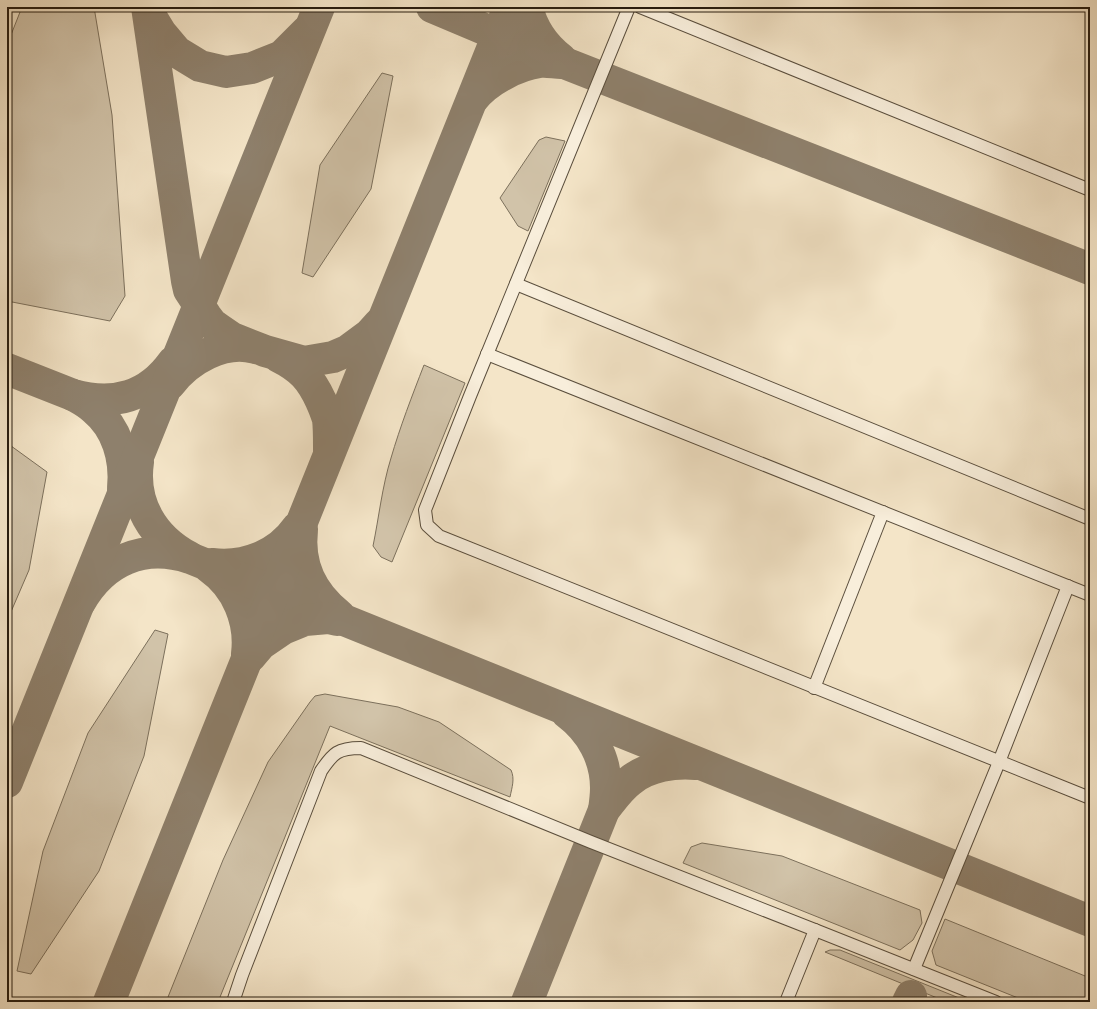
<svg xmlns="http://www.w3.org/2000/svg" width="1097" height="1009" viewBox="0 0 1097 1009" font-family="Vollkorn,serif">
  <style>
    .green { fill: #d1c3a9; stroke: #7c705c }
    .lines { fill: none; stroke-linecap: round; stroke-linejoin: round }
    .taxiway { stroke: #8e806c; stroke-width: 32 }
    .minor-casing { stroke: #5a4e3d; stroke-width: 14 }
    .minor { stroke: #f8eedb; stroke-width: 12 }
  </style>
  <rect width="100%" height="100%" fill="#f4e5c8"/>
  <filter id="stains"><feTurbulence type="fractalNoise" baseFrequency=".005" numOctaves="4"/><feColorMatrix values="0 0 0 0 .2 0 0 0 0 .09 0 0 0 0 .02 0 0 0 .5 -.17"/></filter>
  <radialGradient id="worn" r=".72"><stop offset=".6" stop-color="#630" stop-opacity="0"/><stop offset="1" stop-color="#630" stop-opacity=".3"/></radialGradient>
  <g class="green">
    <path d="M22,7H94L112,115L125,296L110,321L7,301V45Z"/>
    <path d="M382,73L393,76L371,189L313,277L302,273L320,165Z"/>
    <path d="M546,137L565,141L528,231L518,226L500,198L539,140Z"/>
    <path d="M424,365L465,383L392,562L381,557L373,546C379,517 382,487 391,458C400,427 412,396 424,365Z"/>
    <path d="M7,443L47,472L29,570L7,621Z"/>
    <path d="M155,630L168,634L144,756L99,871L31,974L17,971L43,851L88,733Z"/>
    <path d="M325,694L398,707L439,722L511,770C515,779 512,787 510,797L330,726L218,1002H166L223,860L268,762L310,702L315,696Z"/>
    <path d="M702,843L782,856L920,910L922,923L913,940L900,950L683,863L691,847Z"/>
    <path d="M945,919L1090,978V1002H1028L936,965L932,951Z"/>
    <path d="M830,950H840L969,1002H947L825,952Z"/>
  </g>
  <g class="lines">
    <g class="taxiway">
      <path d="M147,7L187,281L189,290L206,316L212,324L219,329L232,338L265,351L304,362L333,357L347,351L370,334L379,324"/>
      <path d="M432,7L567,64L1090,269"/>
      <path d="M527,7C532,28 544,46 561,59"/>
      <path d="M150,15L161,33L177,52L200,66L226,72L252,68L282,56L307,31"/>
      <path d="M473,99C487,81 517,65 540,62C546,61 555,63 561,63"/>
      <path d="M279,357C301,368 311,379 321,401C324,407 326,413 328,419C329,427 329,438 329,447V450"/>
      <path d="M7,369L73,395C114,406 148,397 173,362"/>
      <path d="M170,384C188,360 224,339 255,348"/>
      <path d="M73,395C80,399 88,403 94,409C117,428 126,458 123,488"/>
      <path d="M138,462C132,503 153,538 189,557"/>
      <path d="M302,530C298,565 311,593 339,615"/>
      <path d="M212,564C245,568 278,555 297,528"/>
      <path d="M210,568C237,587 251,621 247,654"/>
      <path d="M80,602C104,560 144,543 190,558L1090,921"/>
      <path d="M250,657L261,644L283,629L305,620L328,618L337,620"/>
      <path d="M567,713C591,731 606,758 606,788C606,795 605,803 604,810"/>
      <path d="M7,782L319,7"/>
      <path d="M109,1002L509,7"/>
      <path d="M527,1002L604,810C612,800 620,788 631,780C649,766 674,762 696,764"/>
      <path d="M908,1002L911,996"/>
    </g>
    <g class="minor-casing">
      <g id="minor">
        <path d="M629,7L470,396L425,510L427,525L439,536L1090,798"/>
        <path d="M640,7L1090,190"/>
        <path d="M516,284L1090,519"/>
        <path d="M487,354L1090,595"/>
        <path d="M814,688L883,512"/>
        <path d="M914,969L999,762L1068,586"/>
        <path d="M233,1002L242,975L321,771C333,753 338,748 361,748L591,842L815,930L996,1002"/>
        <path d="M786,1002L815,930"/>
      </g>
    </g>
    <use href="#minor" class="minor"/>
  </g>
  <rect width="1097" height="1009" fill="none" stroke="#f4e5c8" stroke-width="24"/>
  <rect x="8" y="8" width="1081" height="993" fill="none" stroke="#271c0f" stroke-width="2"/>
  <rect x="12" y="12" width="1073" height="985" fill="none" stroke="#271c0f"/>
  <rect width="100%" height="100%" filter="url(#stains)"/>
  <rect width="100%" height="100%" fill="url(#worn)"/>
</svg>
